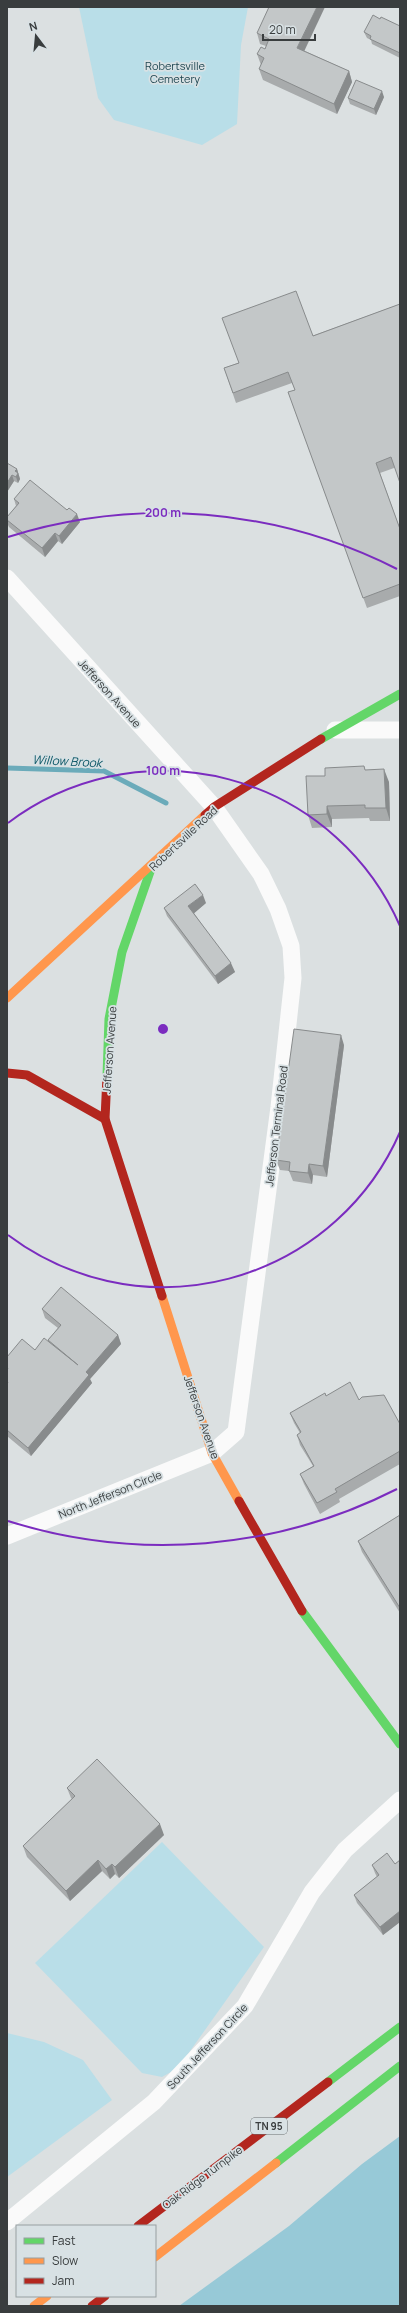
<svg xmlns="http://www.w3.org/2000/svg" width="407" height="2313" viewBox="0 0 407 2313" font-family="Manrope,sans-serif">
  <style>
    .green { fill: #b9dee8 }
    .forest { fill: #97c9d7 }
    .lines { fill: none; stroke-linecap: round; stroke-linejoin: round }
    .stream { stroke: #6babba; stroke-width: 5 }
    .street { stroke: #fafafa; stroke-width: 17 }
    .fast { stroke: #63d668; stroke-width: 9 }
    .slow { stroke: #ff974d; stroke-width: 9 }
    .jam { stroke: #b3261e; stroke-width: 9 }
    .wall { fill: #a8abac }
    .shaded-wall { fill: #888b8c }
    .building { fill: #c3c7c8; stroke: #888b8c }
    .ring { fill: none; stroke: #7b2cbf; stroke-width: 2 }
    .labels { text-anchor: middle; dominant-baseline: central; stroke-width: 3.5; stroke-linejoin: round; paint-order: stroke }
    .shield { fill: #d8e1e4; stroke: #696e70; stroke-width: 1 }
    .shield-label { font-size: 10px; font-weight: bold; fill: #393d3e }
    .park-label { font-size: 11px; fill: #1c444f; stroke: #d8e1e4 }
    .street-label { font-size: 11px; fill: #393d3e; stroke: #d8e1e4 }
    .water-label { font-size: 12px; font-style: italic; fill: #0c5767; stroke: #d8e1e4 }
    .centre { fill: #7b2cbf; stroke: #d8e1e4; stroke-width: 2 }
    .ring-label { font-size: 12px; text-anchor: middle; font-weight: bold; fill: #7b2cbf; stroke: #d8e1e4; stroke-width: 3.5; stroke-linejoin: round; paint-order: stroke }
  </style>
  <rect width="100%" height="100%" fill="#dbe0e1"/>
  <g class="green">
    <path d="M79,7H248L241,45L237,124L202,145L114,120L98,98Z"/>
    <path d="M162,1842L264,1947L178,2068L162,2077L142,2073L35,1963Z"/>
    <path d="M7,2033L44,2042L83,2060L112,2100L7,2177Z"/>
  </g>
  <path class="forest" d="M400,2136V2306H179L289,2226L362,2164Z"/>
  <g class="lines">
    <path class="stream" d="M7,768L104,771L166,803"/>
    <g class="street">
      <path d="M7,578L214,807L261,874L278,909L291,946L293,978L279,1107L236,1432L212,1453L7,1536"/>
      <path d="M335,730H400"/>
      <path d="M7,2222L154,2102L245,2006L312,1892L345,1850L400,1800"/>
    </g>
    <g class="fast">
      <path d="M321,739L400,694"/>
      <path d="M107,1076L109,1019L122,952L152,866"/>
      <path d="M302,1611L400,1744"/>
      <path d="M328,2082L400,2027"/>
      <path d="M276,2163L400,2066"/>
    </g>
    <g class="slow">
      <path d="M7,998L205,815"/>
      <path d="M162,1296L212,1453L239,1501"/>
      <path d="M155,2257L276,2163"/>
      <path d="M34,2306L47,2296"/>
    </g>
    <g class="jam">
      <path d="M205,815L214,807L321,739"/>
      <path d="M7,1073L27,1075L105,1119"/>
      <path d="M107,1076L105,1119L162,1296"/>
      <path d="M239,1501L302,1611"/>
      <path d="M138,2226L328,2082"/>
      <path d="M92,2306L105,2296"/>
    </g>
  </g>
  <g class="wall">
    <path d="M380,19L400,26V58L372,44L371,40L367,38L364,32Z"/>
    <path d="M257,33L305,51L349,71L352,82L337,114L263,80L259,69L261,65L257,54L265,49L266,46L260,44Z"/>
    <path d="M384,97L376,115L350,104L348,98Z"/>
    <path d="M400,304L394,468L380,473L400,529V596L367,608L288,392L295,390L292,383L236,403L224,368Z"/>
    <path d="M7,463L17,469L20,479L18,483L14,481L7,492Z"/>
    <path d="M14,499L80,522L62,544L58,541L45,557L9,527L7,523V517L16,506Z"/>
    <path d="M366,770L389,782L390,821H370L369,818L332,819V827L312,828L308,815L325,776Z"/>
    <path d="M206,903L194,913L235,972L218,984L167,916L164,908Z"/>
    <path d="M344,1045L327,1177L313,1175L312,1184L293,1181L289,1171L280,1170L276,1160Z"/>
    <path d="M42,1309L118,1335L121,1344L90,1379L92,1383L31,1456L7,1436V1357L35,1350L49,1342L48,1340L58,1328L45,1318Z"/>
    <path d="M326,1396L359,1400L400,1424V1464L339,1499L340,1502L320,1514L304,1484L300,1474L313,1466L300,1445L297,1435L300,1433L294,1423L290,1413Z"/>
    <path d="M400,1515V1613L362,1552L358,1541Z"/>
    <path d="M67,1788L164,1835L119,1878L115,1874L110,1879L102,1871L70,1901L27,1857L23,1846L72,1799L71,1798Z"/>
    <path d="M400,1860V1922L383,1935L357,1903L354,1895L377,1877L375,1873L372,1865L395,1864Z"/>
  </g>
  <g class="shaded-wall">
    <path d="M317,7H325L301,58L297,48Z"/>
    <path d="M349,71L352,82L337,114L334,104Z"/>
    <path d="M382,91L384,97L376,115L374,109Z"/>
    <path d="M17,469L20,479L18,483L16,477L15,471Z"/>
    <path d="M12,475L14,481L7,492V483Z"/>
    <path d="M77,514L80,522L62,544L59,536Z"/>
    <path d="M55,533L58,541L45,557L42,548Z"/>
    <path d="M384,769L389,782L390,821L386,808Z"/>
    <path d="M327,806L332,819V827L327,814Z"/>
    <path d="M203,895L206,903L192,915L188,906Z"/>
    <path d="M231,963L235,972L218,984L215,976Z"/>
    <path d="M341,1035L344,1045L327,1177L323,1166Z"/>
    <path d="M309,1164L313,1175L312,1184L308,1173Z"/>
    <path d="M118,1335L121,1344L90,1379L92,1383L31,1456L28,1448L86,1372Z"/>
    <path d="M160,1824L164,1835L119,1878L115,1867Z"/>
    <path d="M98,1860L102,1871L70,1901L66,1891Z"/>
    <path d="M112,1864L115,1874L110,1879L106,1869Z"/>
    <path d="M400,1911V1922L383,1935L380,1927Z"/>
  </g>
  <g class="building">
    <path d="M269,7H317L297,48L349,71L334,104L259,69L264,58L257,54L261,47L265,49L269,39L257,33Z"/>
    <path d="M373,15L380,19L381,17L400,26V53L370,39L371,36L364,32Z"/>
    <path d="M356,80L382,91L374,109L348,98Z"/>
    <path d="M296,291L313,336L400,304V483L391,457L376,463L400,529V584L363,598L288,392L295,390L288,372L233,393L224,368L239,363L222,318Z"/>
    <path d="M7,463L17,469L15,471L18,473L16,477L12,475L7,483Z"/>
    <path d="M30,480L67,510L69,508L77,514L59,536L55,533L42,548L7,520V517L19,503L14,499Z"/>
    <path d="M364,766L365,770L384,769L386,808H365V805L327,806V814L308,815L306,776H325V768Z"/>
    <path d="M195,884L203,895L188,906L231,963L215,976L164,908Z"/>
    <path d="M294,1029L341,1035L323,1166L309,1164L308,1173L289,1171L290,1162L276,1160Z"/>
    <path d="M61,1287L118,1335L86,1372L89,1375L28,1448L7,1430V1384L8,1382L7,1381V1370L8,1368L7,1367V1357L22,1339L35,1350L44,1338L78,1365L48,1340L61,1325L42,1309Z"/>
    <path d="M350,1382L359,1400L362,1397L384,1395L400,1424V1451L335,1489L337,1492L317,1503L300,1474L314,1466L297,1435L301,1432L290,1413L325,1393L326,1396Z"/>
    <path d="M400,1515V1608L358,1541Z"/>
    <path d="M97,1759L160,1824L115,1867L112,1864L106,1869L98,1860L66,1891L23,1846L75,1796L67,1788Z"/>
    <path d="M387,1853L395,1864L400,1860V1911L380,1927L354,1895L379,1875L372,1865Z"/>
  </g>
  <g class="ring">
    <path d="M400 1132A258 258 0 0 1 8 1235M8 823A258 258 0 0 1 400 926"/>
    <path d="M397 1489A516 516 0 0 1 8 1521M8 537A516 516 0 0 1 397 569"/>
  </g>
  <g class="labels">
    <rect class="shield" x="251" y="2118" width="36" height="16" rx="3"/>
    <g class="shield-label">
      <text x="269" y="2126">TN 95</text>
    </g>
    <g class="park-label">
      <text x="175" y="65">Robertsville<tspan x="175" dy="13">Cemetery</tspan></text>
    </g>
    <g class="street-label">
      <text transform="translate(110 693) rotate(48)">Jefferson Avenue</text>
      <text transform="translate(183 838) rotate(-43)">Robertsville Road</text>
      <text transform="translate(109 1050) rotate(-86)">Jefferson Avenue</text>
      <text transform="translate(276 1126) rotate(-83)">Jefferson Terminal Road</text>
      <text transform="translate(202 1417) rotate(71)">Jefferson Avenue</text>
      <text transform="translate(110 1494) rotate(-22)">North Jefferson Circle</text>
      <text transform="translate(207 2046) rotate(-47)">South Jefferson Circle</text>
      <text transform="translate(202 2177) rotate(-37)">Oak Ridge Turnpike</text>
    </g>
    <g class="water-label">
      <text transform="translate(67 761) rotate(3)">Willow Brook</text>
    </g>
  </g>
  <circle cx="163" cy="1029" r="6" class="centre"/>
  <g class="ring-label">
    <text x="163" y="517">200 m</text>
    <text x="163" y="775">100 m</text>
  </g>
  <rect width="407" height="2313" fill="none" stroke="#393d3e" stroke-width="16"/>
  <rect x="16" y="2225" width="140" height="72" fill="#d8e1e4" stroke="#989fa2"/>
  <rect x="24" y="2238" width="20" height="6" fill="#63d668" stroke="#989fa2"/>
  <text x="52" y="2245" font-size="12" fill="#393d3e">Fast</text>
  <rect x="24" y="2258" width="20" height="6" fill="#ff974d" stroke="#989fa2"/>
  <text x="52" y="2265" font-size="12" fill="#393d3e">Slow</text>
  <rect x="24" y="2278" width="20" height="6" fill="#b3261e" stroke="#989fa2"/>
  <text x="52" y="2285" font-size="12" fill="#393d3e">Jam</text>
  <g transform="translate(36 36) rotate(344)" stroke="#d8e1e4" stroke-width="3" paint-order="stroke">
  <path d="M0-3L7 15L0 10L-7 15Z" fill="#393d3e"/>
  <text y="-6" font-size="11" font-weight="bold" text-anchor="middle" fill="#393d3e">N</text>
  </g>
  <path d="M263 34v6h52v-6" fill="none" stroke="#393d3e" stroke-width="2"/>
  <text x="269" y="34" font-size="12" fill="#393d3e" stroke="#d8e1e4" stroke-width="3" paint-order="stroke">20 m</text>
</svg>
